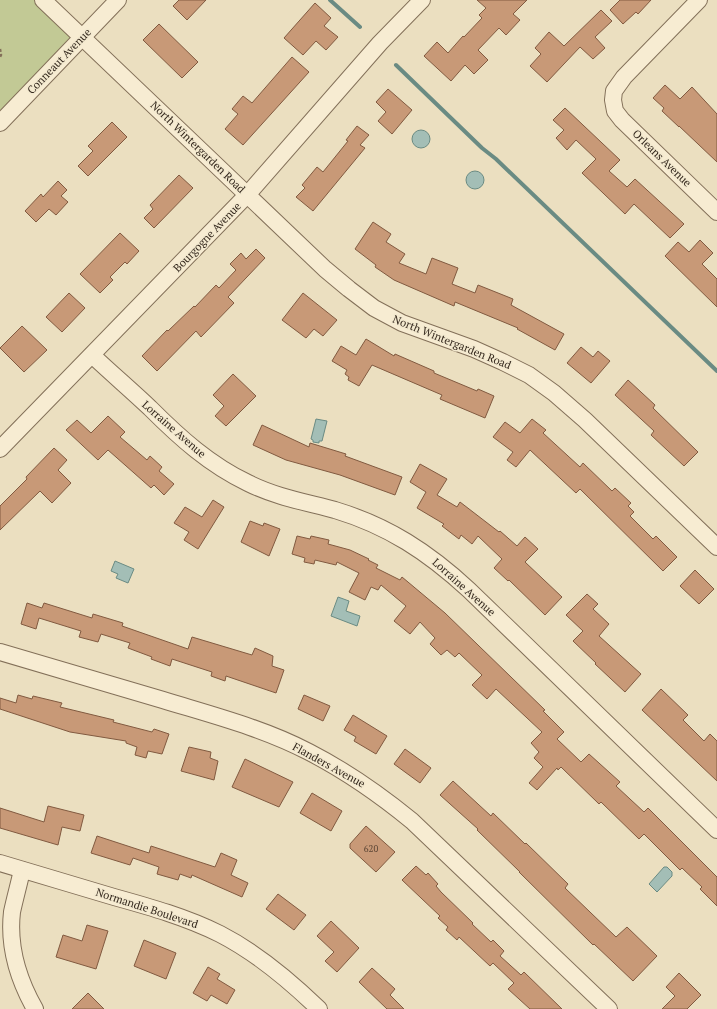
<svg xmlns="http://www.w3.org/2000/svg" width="717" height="1009" viewBox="0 0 717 1009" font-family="'PT Serif',serif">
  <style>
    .green { fill: #c2c995 }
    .water { fill: #a3beb6; stroke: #6a8b83 }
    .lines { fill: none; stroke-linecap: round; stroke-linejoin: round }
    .stream { stroke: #6a8b83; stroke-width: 4 }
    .building { fill: #c89977; stroke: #815a40 }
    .minor-casing { stroke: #837059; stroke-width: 18 }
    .path { stroke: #837059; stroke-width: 2.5; stroke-dasharray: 3 2; stroke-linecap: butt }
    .minor { stroke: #f7ecd2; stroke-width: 16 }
    .labels { text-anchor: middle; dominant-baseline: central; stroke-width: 3; stroke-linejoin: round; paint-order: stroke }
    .number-label { font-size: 9px; fill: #594434 }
    .street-label { font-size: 11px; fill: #34281d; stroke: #f3e9cf }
  </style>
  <rect width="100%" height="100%" fill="#ebdfc0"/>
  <path class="green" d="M0,0H43L82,37L0,123Z"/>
  <g class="water">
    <circle cx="421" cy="139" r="9"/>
    <circle cx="475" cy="180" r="9"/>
    <path d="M316,419L327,421L322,441H319V443L313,442V440L311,439Z"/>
    <path d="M115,561L134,569L128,583L116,578L118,574L111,571Z"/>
    <path d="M338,597L349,601L346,611L360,616L357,626L331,616Z"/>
    <path d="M664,867H667L672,872V876L657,892L649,884Z"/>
  </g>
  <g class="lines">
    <g class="stream">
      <path d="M330,0L360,27"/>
      <path d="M396,65L482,148L496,159L717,371"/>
    </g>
  </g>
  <g class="building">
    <path d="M179,0H206L187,20L173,6Z"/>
    <path d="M477,0H527L513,14L520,20L506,35L499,28L478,50L488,60L474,74L465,65L451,81L424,56L437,42L448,53L463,36L464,37L482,18L479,15L486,8Z"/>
    <path d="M620,0H651L638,14L636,12L623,24L610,10Z"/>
    <path d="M315,3L331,18L324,26L338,37L326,50L316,41L303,55L284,38Z"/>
    <path d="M601,10L612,21L595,37L605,48L593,59L580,47L547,82L530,66L541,54L535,48L549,32L564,46Z"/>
    <path d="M159,24L198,62L182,78L143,40Z"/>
    <path d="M292,57L309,72L243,145L225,129L238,114L232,109L243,96L252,103Z"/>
    <path d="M665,85L680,99L692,87L717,114V162L679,126V127L662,111L664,108L653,98Z"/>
    <path d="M388,89L412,110L392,134L378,121L386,112L376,102Z"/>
    <path d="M565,108L620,160L609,171L627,187L635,179L684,224L670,238L634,204L625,214L582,173L596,159L576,140L567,150L556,138L564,130L553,120Z"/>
    <path d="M112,122L127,137L88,176L78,166L93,151L88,146Z"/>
    <path d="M357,126L369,135L360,145L365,148L313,211L296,197L305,188L302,185L317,167L323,172L348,141L346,140Z"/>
    <path d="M179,175L193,188L154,228L144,218L153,209L150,205Z"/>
    <path d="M58,181L67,190L61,196L68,202L56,215L49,209L36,222L25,211L41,194L43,197Z"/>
    <path d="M373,222L391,234L386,242L405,254L399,263L426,274L432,258L458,268L452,284L475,293L478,285L513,299L511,305L564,334L555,350L517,329L518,328L455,302L454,306L394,280L375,267L376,265L355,249Z"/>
    <path d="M120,233L139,251L127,264L125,262L110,277L113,280L100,293L80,274Z"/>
    <path d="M700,240L713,253L702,264L717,279V307L665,256L678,242L689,252Z"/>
    <path d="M256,249L265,258L228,297L234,303L201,337L196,331L157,371L142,356L167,330L168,331L194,306L195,307L216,285L219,288L236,270L230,264L241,253L246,259Z"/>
    <path d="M69,293L85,308L62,332L46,317Z"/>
    <path d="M303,293L337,320L323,336L314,329L306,338L282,320Z"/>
    <path d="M22,326L47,350L24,372L0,348Z"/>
    <path d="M366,339L394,356L395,354L434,371V373L477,391L478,389L494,396L485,418L440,399L442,395L372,365L359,386L348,380L349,377L345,374L347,370L332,361L341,346L356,355Z"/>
    <path d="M581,347L593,357L598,351L610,361L591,383L567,363Z"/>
    <path d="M233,374L256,396L226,426L215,416L224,406L213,395Z"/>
    <path d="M628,380L655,405L653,408L698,452L684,466L651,435L654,431L615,395Z"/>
    <path d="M108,416L125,432L120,437L147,460L150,456L162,467L159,471L174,484L164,495L154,485L151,488L108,450L98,460L66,430L77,420L91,433Z"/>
    <path d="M532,419L546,430L543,433L580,467L583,463L612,491L615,488L631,503L628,506L634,512L630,516L653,539L656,536L677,557L663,571L580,489L576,493L530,450L516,467L507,460L513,452L493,437L505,422L520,433Z"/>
    <path d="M262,425L309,447L310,443L346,454L345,456L402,477L395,495L340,475L286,460L253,445Z"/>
    <path d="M54,448L67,460L58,470L71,483L52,503L40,491L0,530V506L27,479L26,477Z"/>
    <path d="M420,464L447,479L437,495L457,507L460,502L499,532L500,531L517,546L525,537L538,549L525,562L562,597L545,615L509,580L508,581L494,568L502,559L478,536L472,544L461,535L459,539L442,526L444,524L417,508L426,492L410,482Z"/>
    <path d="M213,500L224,507L198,549L184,540L189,532L174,523L185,507L202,517Z"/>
    <path d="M250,521L263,526L264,523L280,529L269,556L241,542Z"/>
    <path d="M297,536L310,539L311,536L329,540L328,544L350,550L369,559L368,560L378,565L376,568L400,580L402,577L445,613L545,710L543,711L564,732L557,739L581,762L589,754L620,782L616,786L644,812L648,808L717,877V906L700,889L702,887L682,868L680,870L644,834L639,839L601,802L599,804L561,767L558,770L557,768L537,790L529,783L543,767L534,758L539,752L531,743L542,732L496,689L487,699L472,685L482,675L459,653L455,657L447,650L441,655L430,644L435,638L420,622L410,634L394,621L406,606L381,585L378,590L371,587L365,600L349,592L359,573L337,562L336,565L315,560L314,564L304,562L305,558L292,554Z"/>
    <path d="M695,570L714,589L699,604L680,586Z"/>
    <path d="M587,594L598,604L593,609L609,624L599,636L641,674L625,692L595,664L596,663L573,641L583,631L566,615Z"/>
    <path d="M27,603L42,608L44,603L92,618L93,614L123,623L122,626L188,649L192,637L252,655L255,648L273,656L272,666L284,670L276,693L226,676L225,681L211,676L212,672L172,659L170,666L151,659L152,657L128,648L130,643L101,634L98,642L79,637L81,631L39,618L36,629L21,624Z"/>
    <path d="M661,689L688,715L683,720L704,741L710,734L717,741V781L642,710Z"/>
    <path d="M18,695L32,699L33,696L62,703L60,707L114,720L113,722L152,732L154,729L169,734L162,754L148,751L146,758L135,755L137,747L126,743V741L70,732L0,709V698L16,703Z"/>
    <path d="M304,695L330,706L323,721L298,709Z"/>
    <path d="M353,715L387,736L376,754L354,741L356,737L344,730Z"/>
    <path d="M189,747L211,752L210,758L218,761L214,780L181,771Z"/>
    <path d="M405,749L431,768L420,783L394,764Z"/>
    <path d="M245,759L293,782L279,807L232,787Z"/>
    <path d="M453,781L491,816L493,813L525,844L526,843L568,884L565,888L616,937L627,927L657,956L633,981L594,944L593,945L519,872H520L477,830L478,829L440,795Z"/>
    <path d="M312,793L342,811L331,831L300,813Z"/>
    <path d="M48,806L84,815L80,831L62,827L58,845L0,828V808L44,822Z"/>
    <path d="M366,826L395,852L376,872L350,848V844Z"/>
    <path d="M97,836L149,853L151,846L215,867L221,853L237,860L231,875L248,883L242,897L192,875L191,878L180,874L178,880L157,874L159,867L133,858L130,865L91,853Z"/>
    <path d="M416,866L426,875L428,873L438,884L436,886L441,892L473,923L472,924L491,942L493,940L504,951L500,956L521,975L524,972L562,1009H530L508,989L514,983L493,963L490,966L459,937L457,940L446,930L448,927L438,918L440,916L402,880Z"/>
    <path d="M278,894L306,915L294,930L266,909Z"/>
    <path d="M331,921L359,948L337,972L325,961L334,952L317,936Z"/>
    <path d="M87,925L108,931L96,969L56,957L63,935L82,941Z"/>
    <path d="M144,940L176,953L166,979L134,966Z"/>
    <path d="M208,967L220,974L217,979L235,990L227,1004L211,995L207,1001L193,993Z"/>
    <path d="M372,968L395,989L390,995L404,1009H387L359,982Z"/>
    <path d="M679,973L701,995L687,1009H662L675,996L666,987Z"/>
    <path d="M88,993L104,1009H72Z"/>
  </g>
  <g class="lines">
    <g class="minor-casing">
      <g id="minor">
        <path d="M43,0L325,269L349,289L374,308L402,323L474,349L503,362L529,375L554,393L585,420L717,547"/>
        <path d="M699,0L624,77L614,91L613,100L615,111L622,120L717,212"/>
        <path d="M0,123L118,0"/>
        <path d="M92,355C111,373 131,390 150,408C180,438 210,465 248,483C276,497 305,502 335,510C388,526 428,552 469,590L717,830"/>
        <path d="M0,449L247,195L380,43L422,0"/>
        <path d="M0,652C54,668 109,684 163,700C212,715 263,728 309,752C346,771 379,794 412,821L609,1009"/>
        <path d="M0,863C38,874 76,886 114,897C150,907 186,917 220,934C257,953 289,980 319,1009"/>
        <path d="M22,870C19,884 15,898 12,912C8,947 18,979 35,1009"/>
      </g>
    </g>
    <path class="path" d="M0,49L1,55L0,57"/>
    <use href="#minor" class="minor"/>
  </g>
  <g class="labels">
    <g class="number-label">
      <text x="371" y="849">620</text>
    </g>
    <g class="street-label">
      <text transform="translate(59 61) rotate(-46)">Conneaut Avenue</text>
      <text transform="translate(198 147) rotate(44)">North Wintergarden Road</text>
      <text transform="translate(662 158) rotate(44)">Orleans Avenue</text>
      <text transform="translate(207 237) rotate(-46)">Bourgogne Avenue</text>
      <text transform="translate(452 342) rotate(22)">North Wintergarden Road</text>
      <text transform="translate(174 429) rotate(41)">Lorraine Avenue</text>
      <text transform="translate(464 587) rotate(42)">Lorraine Avenue</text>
      <text transform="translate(329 765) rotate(29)">Flanders Avenue</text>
      <text transform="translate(147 908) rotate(18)">Normandie Boulevard</text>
    </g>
  </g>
</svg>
